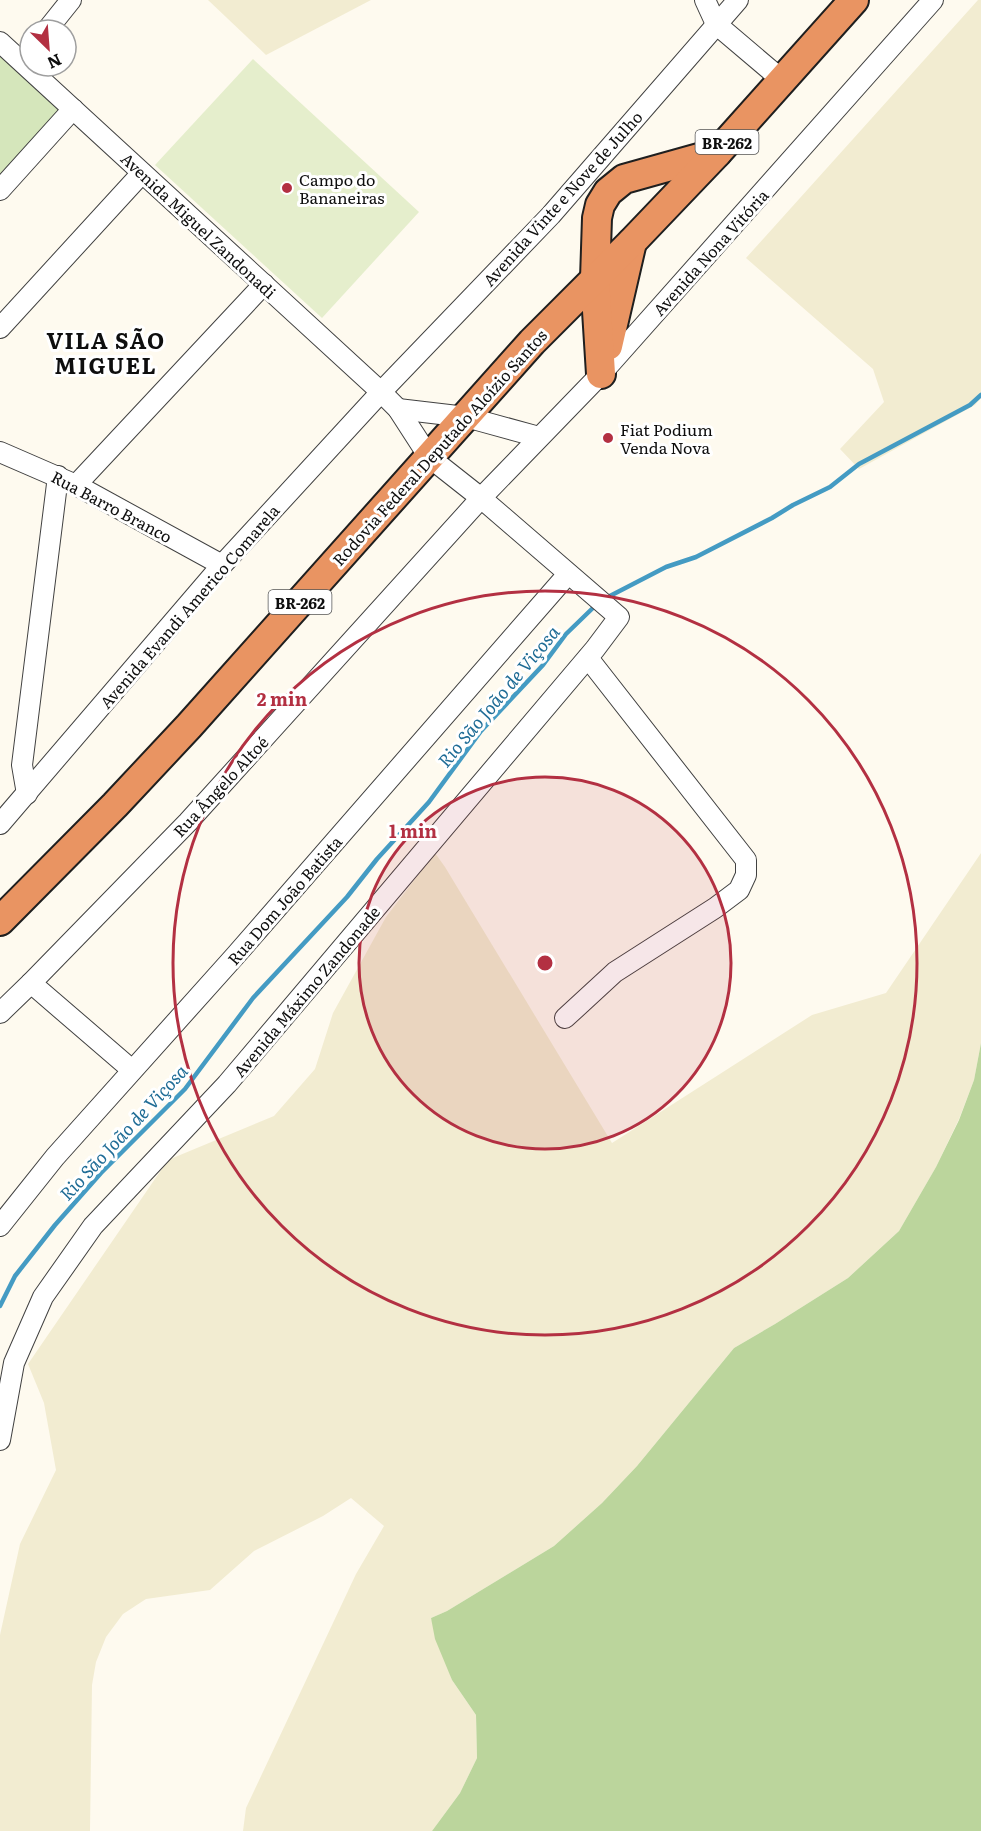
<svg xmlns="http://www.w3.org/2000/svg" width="981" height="1831" viewBox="0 0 981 1831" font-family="Literata,serif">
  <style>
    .farmland { fill: #f2ecd1 }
    .green { fill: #d5e6bb }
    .forest { fill: #bbd59c }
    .pitch { fill: #e5eecc }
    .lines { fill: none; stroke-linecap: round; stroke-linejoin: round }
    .stream { stroke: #449bc3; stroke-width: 4.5 }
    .minor-casing { stroke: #414141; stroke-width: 22 }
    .highway-casing { stroke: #1f1f1f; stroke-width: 32 }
    .minor { stroke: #fff; stroke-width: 20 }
    .highway { stroke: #e99462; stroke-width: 28 }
    .ring { fill: none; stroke: #b33042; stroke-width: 3 }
    .poi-dot { fill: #b33042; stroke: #fff; stroke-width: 2 }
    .labels { text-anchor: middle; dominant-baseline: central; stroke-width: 6; stroke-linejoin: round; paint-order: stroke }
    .shield { fill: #fff; stroke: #565656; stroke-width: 1.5 }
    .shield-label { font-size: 15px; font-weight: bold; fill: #0e0e0e }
    .poi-label { font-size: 16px; fill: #0e0e0e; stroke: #fff; text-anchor: start }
    .street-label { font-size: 16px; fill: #0e0e0e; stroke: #fff }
    .water-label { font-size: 18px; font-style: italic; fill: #206d96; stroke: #fff }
    .district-label { font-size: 22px; font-weight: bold; letter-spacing: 1.5px; fill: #0e0e0e; stroke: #fff }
    .centre { fill: #b33042; stroke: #fff; stroke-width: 3 }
    .ring-label { font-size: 18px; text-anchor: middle; font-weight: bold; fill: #b33042; stroke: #fff; stroke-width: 6; stroke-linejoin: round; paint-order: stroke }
  </style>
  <rect width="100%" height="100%" fill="#fefaef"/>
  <g class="farmland">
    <path d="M208,0H371L266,55Z"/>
    <path d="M978,0H981V398L975,405L859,469L840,449L884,402L873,369L746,258Z"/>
    <path d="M435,853L445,867L612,1143L812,1015L886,993L981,853V1043L974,1080L959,1119L936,1167L899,1231L848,1278L775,1324L734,1348L637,1466L602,1503L554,1546L447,1611L431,1618L452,1680L476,1715L477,1758L460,1793L432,1831H243L246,1808L356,1574L384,1526L351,1498L323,1516L254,1551L210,1590L146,1599L123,1614L106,1637L96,1662L92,1685L90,1831H0V1635L20,1544L56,1470L44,1403L28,1364L168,1160L274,1116L315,1069L333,1013L386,917Z"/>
  </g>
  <path class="green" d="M0,43L71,108L0,187Z"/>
  <path class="forest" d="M981,1043V1831H432L460,1793L477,1758L476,1715L452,1680L435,1639L431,1618L447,1611L554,1546L602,1503L637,1466L734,1348L775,1324L848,1278L899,1231L936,1167L959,1120L974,1080Z"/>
  <path class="pitch" d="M253,59L419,212L322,318L155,165Z"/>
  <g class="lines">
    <g class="stream">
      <path d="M606,598L666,567L696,557L772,518L793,505L830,487L859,464L970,405L981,395"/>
      <path d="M0,1306L15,1276L55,1225L101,1173L185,1089L253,998L347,897L377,859L429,802L481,731L543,665L566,634L597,604"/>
    </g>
    <g class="minor-casing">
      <g id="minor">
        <path d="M705,0L716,24L782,80"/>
        <path d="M47,30L71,0"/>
        <path d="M0,42L381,392L398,409L429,457L481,498L619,617L595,649L227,1084L93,1226L43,1297L14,1363L0,1440"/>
        <path d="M0,190L73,109"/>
        <path d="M0,328L142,173"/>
        <path d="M398,409L466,417L539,437"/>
        <path d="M0,452L76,485L222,565"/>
        <path d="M76,485L264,284"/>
        <path d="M27,794L22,765L58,476"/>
        <path d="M0,824L222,565L381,392L551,215L738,0"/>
        <path d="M31,983L132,1070"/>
        <path d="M0,1013L31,983L188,822L481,498L601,374L933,0"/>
        <path d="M565,1018L615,972L715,908L739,890L746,875V860L588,658"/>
        <path d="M0,1226L55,1157L235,956L568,574"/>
      </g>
    </g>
    <g class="highway-casing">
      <g id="highway">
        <path d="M608,346L632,242"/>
        <path d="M601,374L595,279L597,218L600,205L608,192L624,179L717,153"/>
        <path d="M0,921L115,805L189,726L532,342L632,242L717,153L854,0"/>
      </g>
    </g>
    <use href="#minor" class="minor"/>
    <use href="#highway" class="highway"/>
  </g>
  <circle cx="545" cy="963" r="186" fill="#b33042" fill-opacity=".12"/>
  <g class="ring">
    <circle cx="545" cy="963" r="186"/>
    <circle cx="545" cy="963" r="372"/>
  </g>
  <g class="poi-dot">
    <circle cx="287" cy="188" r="6"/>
    <circle cx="608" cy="438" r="6"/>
  </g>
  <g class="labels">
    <g class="shield">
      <rect x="695.5" y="130" width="63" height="24" rx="4.5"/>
      <rect x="268.5" y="590" width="63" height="24" rx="4.5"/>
    </g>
    <g class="shield-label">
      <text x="727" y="142">BR-262</text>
      <text x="300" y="602">BR-262</text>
    </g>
    <g class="poi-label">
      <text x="299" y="179">Campo do<tspan x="299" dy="18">Bananeiras</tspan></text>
      <text x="620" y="429">Fiat Podium<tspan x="620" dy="18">Venda Nova</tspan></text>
    </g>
    <g class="street-label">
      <text transform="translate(562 198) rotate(-48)">Avenida Vinte e Nove de Julho</text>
      <text transform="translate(199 225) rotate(43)">Avenida Miguel Zandonadi</text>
      <text transform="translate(710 252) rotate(-48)">Avenida Nona Vitória</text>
      <text transform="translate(439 447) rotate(-48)">Rodovia Federal Deputado Aloízio Santos</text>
      <text transform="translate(112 506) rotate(28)">Rua Barro Branco</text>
      <text transform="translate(189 606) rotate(-49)">Avenida Evandi Americo Comarela</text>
      <text transform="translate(220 786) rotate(-47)">Rua Ângelo Altoé</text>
      <text transform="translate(284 900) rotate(-49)">Rua Dom João Batista</text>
      <text transform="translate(306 991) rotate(-50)">Avenida Máximo Zandonade</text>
    </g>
    <g class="water-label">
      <text transform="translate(498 696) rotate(-50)">Rio São João de Viçosa</text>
      <text transform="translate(123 1132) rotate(-47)">Rio São João de Viçosa</text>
    </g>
    <g class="district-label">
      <text x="106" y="339">VILA SÃO<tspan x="106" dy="25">MIGUEL</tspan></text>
    </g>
  </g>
  <circle cx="545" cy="963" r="9" class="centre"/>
  <g class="ring-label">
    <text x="282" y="706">2 min</text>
    <text x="413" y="838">1 min</text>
  </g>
  <g transform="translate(48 48) rotate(155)"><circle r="28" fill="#ffffff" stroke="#9f9f9f" stroke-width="1.5"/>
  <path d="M0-4.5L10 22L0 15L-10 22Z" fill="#b33042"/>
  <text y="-9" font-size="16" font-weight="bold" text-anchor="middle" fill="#0e0e0e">N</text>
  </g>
</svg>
